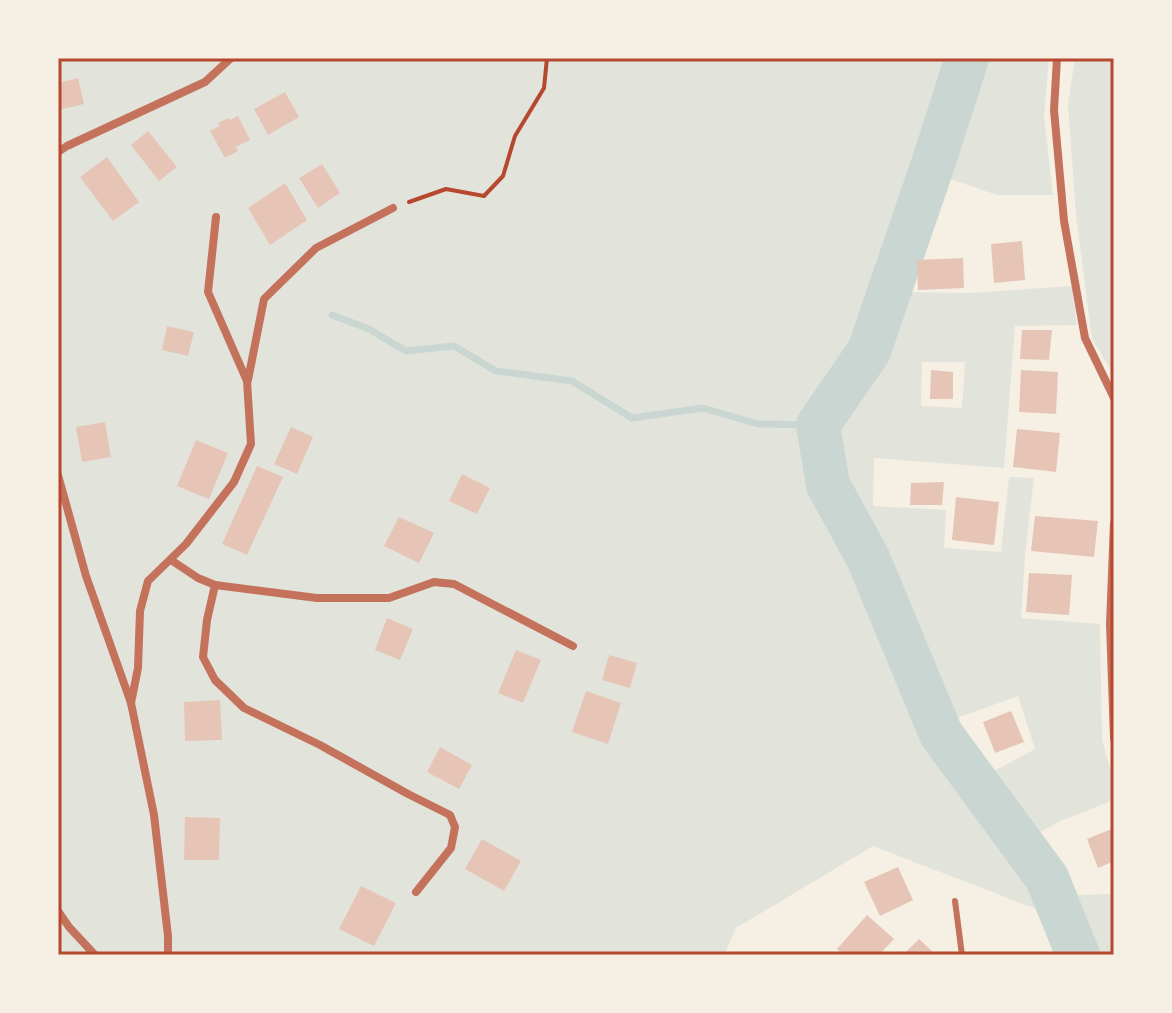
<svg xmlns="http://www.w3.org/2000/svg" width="1172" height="1013" viewBox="0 0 1172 1013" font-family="'Fira Sans',sans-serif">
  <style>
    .green { fill: #e2e4dc; fill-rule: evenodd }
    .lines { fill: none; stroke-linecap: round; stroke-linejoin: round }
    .stream { stroke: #c9d6d2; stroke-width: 7 }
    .river { stroke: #c9d6d2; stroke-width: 44 }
    .building { fill: #e6c5b7 }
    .path { stroke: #b5482f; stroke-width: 4 }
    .service { stroke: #c5725c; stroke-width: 6 }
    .minor { stroke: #c5725c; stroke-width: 8 }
    .neatline { fill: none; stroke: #b5482f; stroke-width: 3 }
  </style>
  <rect width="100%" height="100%" fill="#f6efe4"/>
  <g class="green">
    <path d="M58,58H1049L1044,117L1053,195H997L944,177L900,292L970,293L1072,286L1077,325L1015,326L1004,468L874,458L873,506L946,510L944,548L1001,552L1009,477L1034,478L1025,555L1021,618L1100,624L1102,740L1114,782V800L1063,820L1034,835L985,776L1035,749L1018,696L951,720L959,744L952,774L1040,891L1039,910L873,846L736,928L724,955H58ZM922,362H965L962,408L921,406Z"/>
    <path d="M1075,58H1114V375L1092,339L1076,215L1068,105Z"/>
    <path d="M1114,894V955H1100L1076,895Z"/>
  </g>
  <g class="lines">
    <path class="stream" d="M332,315L369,329L406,351L454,346L496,371L572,381L632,418L703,408L758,424L818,425"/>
    <path class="river" d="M967,58L935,158L869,351L818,425L828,485L868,558L941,734L1047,878L1078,955"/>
  </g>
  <g class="building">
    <path d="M78,78L84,104L58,110V83Z"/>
    <path d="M285,92L299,117L268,135L254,109Z"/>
    <path d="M238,116L250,140L236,147L238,151L225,158L210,131L220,126L218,123L228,118L230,120Z"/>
    <path d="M148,131L177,167L159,181L131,145Z"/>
    <path d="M107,157L139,202L113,221L80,177Z"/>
    <path d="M322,164L340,193L318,208L299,178Z"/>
    <path d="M285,183L307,220L270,245L248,208Z"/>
    <path d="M1022,241L1025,280L994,283L991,244Z"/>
    <path d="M963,258L964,288L918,290L917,260Z"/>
    <path d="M167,326L194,332L188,356L162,350Z"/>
    <path d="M1022,330H1052L1049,360L1020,359Z"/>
    <path d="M931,370L953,372V399H930Z"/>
    <path d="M1021,370L1058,372L1056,414L1019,412Z"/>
    <path d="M105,422L111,457L82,462L76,427Z"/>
    <path d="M291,427L313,437L297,474L274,464Z"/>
    <path d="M1017,429L1060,433L1056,472L1013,467Z"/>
    <path d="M196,440L228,453L209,499L177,486Z"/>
    <path d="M257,466L283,477L247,555L222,544Z"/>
    <path d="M462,474L490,488L477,514L449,501Z"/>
    <path d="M944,482L942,505H910L911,483Z"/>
    <path d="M956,497L999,502L994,545L952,540Z"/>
    <path d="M1035,516L1098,521L1094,557L1031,551Z"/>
    <path d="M399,517L434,533L419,563L384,546Z"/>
    <path d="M1029,573L1072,575L1069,615L1026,612Z"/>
    <path d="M387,618L413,629L400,660L375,650Z"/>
    <path d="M516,650L541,660L523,703L498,693Z"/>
    <path d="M609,655L637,663L630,688L602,680Z"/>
    <path d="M586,691L621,703L608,744L572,732Z"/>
    <path d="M220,700L222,740L185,741L184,702Z"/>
    <path d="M1011,711L1024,742L995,753L983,722Z"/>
    <path d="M440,747L472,765L459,789L427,772Z"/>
    <path d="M185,817L220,818L219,860H184Z"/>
    <path d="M1114,828V861L1098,868L1087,839Z"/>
    <path d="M482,839L521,861L504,891L465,869Z"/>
    <path d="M898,867L913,900L880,916L864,882Z"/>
    <path d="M361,886L396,903L374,946L339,929Z"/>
    <path d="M867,915L894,939L879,955H844L837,949Z"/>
    <path d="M919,939L936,955H903Z"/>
  </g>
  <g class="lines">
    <path class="path" d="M409,202L446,189L484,196L503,176L515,136L544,88L547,58"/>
    <path class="service" d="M955,901L962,955"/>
    <g class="minor">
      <path d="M1057,58L1054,110L1064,221L1085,338L1114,398"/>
      <path d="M58,152L67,146L205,82L231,58"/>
      <path d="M248,380L264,299L316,248L393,208"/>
      <path d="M58,475L86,576L131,703L154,815L168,936V955"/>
      <path d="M1114,523L1110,624L1114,738"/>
      <path d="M171,560L198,578L215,585L317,598H389L434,582L454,584L573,646"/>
      <path d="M215,585L207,620L203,657L215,680L244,708L320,745L408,794L450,815L455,827L451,848L416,892"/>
      <path d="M131,703L138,668L140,611L148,581L186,544L234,482L251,444L247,381L208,292L216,217"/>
      <path d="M58,911L69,927L95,955"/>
    </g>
  </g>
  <rect width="1172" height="1013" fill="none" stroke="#f6efe4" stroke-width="120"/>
  <rect x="60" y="60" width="1052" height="893" class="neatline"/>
</svg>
